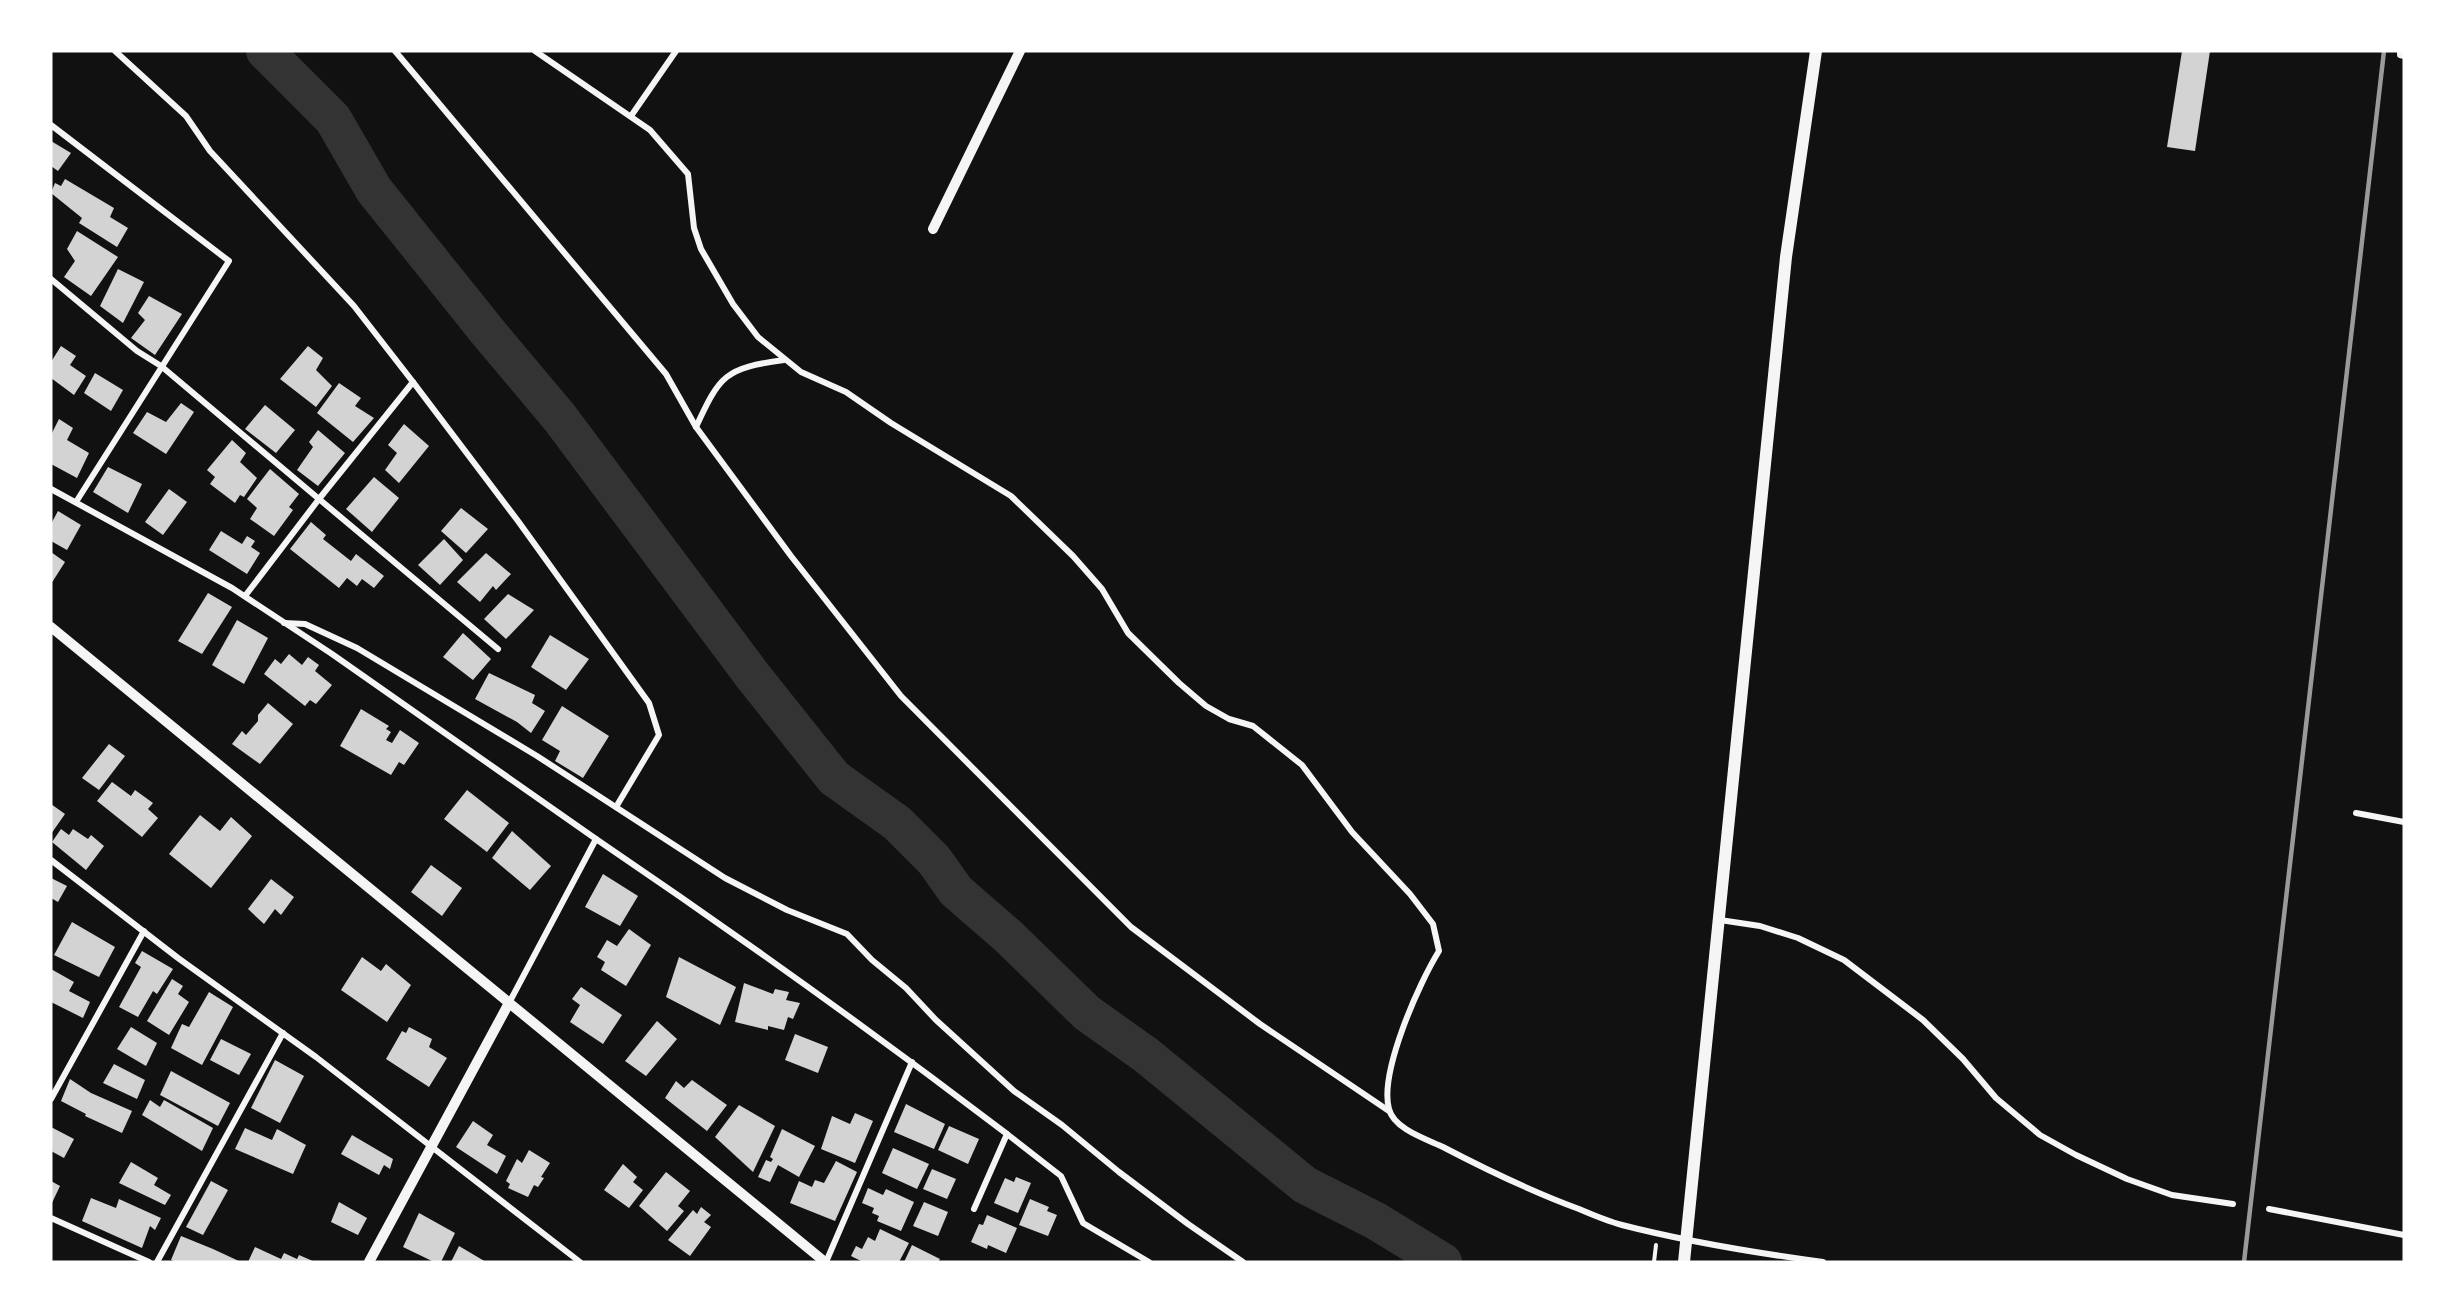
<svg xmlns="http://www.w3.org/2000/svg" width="2455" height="1313" viewBox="0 0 2455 1313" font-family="'Alegreya Sans',sans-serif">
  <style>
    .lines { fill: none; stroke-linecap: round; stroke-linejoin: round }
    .river { stroke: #333; stroke-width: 38 }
    .building { fill: #d3d3d3 }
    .path { stroke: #f5f5f5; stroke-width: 4 }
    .minor { stroke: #f5f5f5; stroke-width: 6 }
    .tertiary { stroke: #f5f5f5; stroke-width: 10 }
    .secondary { stroke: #f5f5f5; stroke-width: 12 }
    .rail { stroke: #9a9a9a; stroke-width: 4.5 }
  </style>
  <rect width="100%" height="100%" fill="#111"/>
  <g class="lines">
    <path class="river" d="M265,51L333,119L374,190L487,331L560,418L752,675L834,778L897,823L934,860L956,891L1009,937L1087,1013L1146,1055L1305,1185L1376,1221L1443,1262"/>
  </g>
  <g class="building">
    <path d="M2182,51H2210L2195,151L2167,147Z"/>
    <path d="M51,141L71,153L58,171L51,166Z"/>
    <path d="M65,179L114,208L110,217L128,228L117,247L79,223L82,218L51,193L55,183L61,186Z"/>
    <path d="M77,231L118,257L91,296L64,277L75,261L67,249Z"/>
    <path d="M118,269L144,282L123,323L100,306Z"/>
    <path d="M149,296L182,314L155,355L131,338L145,320L138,313Z"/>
    <path d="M61,346L76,356L70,365L86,376L74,395L51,378V362Z"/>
    <path d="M308,346L323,358L316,370L332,386L316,407L280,379Z"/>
    <path d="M95,373L123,390L111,411L84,393Z"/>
    <path d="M339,383L361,398L355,406L374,418L353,442L317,413Z"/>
    <path d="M181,403L194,412L166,454L133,433L147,412L166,422Z"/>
    <path d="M265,405L295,430L276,453L245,429Z"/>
    <path d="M59,419L73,428L67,440L89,453L77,478L51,464V435Z"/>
    <path d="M404,424L429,446L399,483L385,470L397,453L388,445Z"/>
    <path d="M318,430L345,453L318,486L297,470L313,447L309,442Z"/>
    <path d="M232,440L246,453L240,462L257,478L244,497L240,495L235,503L210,484L215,477L207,470Z"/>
    <path d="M108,467L142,484L128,513L93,492Z"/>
    <path d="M270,469L299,494L289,507L293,510L274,536L250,519L257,508L247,499Z"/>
    <path d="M374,477L399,498L372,532L346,509Z"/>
    <path d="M169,489L187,502L163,535L145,522Z"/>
    <path d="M461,508L488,529L466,553L441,531Z"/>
    <path d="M58,511L81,525L67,550L51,541V524Z"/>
    <path d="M311,522L326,535L323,539L351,561L356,554L384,576L374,588L362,579L357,586L347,578L339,588L290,549Z"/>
    <path d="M221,531L242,544L247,536L255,541L251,547L260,553L247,574L209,550Z"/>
    <path d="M444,539L463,560L440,585L418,565Z"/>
    <path d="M51,552L65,562L51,584Z"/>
    <path d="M486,553L511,574L496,590L493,586L480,602L457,582Z"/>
    <path d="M208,593L232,607L202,654L178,641Z"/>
    <path d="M508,594L534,610L506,639L484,619Z"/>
    <path d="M237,620L268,638L244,684L212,665Z"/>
    <path d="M463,633L491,659L473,680L443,657Z"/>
    <path d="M550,635L589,659L566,690L531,667Z"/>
    <path d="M289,654L302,665L308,657L319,665L315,671L332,685L316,704L310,700L305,706L264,674L275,659L281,664Z"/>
    <path d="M489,673L535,695L532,703L545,711L531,733L517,722L475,699Z"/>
    <path d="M268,703L293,724L260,764L232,744L242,731L246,735L258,721V715Z"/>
    <path d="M562,706L609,736L583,778L555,761L560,751L542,740Z"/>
    <path d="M361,709L389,726L386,729L391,732L386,740L392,743L400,730L419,743L404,765L399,762L391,775L340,746Z"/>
    <path d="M109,744L125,756L99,790L82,778Z"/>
    <path d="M112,782L131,796L135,790L153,803L148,809L158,818L142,837L97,801Z"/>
    <path d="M467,790L509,823L487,852L444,819Z"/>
    <path d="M51,804L65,814L51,834Z"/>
    <path d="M200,815L220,831L231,817L252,836L211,888L169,854Z"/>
    <path d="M61,829L69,835L73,829L88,839L91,835L104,846L86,870L52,842Z"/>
    <path d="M512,831L551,866L530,890L492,858Z"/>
    <path d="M431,865L462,888L442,916L411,892Z"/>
    <path d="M603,874L638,896L620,926L585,907Z"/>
    <path d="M51,878L67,886L58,902L51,898Z"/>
    <path d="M271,879L294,897L281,915L275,909L264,924L248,909Z"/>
    <path d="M72,922L115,947L99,977L54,955Z"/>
    <path d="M629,929L651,945L626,986L601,970L605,962L597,957L607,940L617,946Z"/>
    <path d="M142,951L173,969L157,994L153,991L138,1017L119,1007L141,967L135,963Z"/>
    <path d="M362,957L381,971L386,964L411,985L387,1022L341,990Z"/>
    <path d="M679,957L736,987L720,1025L666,997Z"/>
    <path d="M51,969L74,982L69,991L90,1002L83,1018L51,1002Z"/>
    <path d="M172,979L183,986L178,994L189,1002L169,1035L147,1021Z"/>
    <path d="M744,983L773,994L775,989L789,992L786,1000L800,1003L793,1019L788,1017L784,1030L768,1026V1030L735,1022Z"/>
    <path d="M581,987L622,1015L603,1044L570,1022L580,1005L572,999Z"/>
    <path d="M209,992L233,1007L202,1065L171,1048L182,1024L189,1027Z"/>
    <path d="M657,1021L677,1039L646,1076L625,1061Z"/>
    <path d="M131,1027L157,1043L146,1066L117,1049Z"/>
    <path d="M409,1027L432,1039L429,1047L447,1058L429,1087L386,1059L402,1031L406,1033Z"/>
    <path d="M795,1034L828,1047L818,1073L785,1060Z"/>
    <path d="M221,1039L251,1054L239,1075L210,1060Z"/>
    <path d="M275,1060L304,1076L280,1123L251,1108Z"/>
    <path d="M114,1064L145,1080L137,1099L103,1083Z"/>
    <path d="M171,1071L230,1103L218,1126L160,1095Z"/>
    <path d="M70,1079L91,1093L132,1111L122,1133L85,1116L86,1114L61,1101Z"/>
    <path d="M692,1080L727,1105L707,1131L665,1098L676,1081L684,1088Z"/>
    <path d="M150,1100L160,1107L164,1100L213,1128L202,1151L142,1115Z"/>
    <path d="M906,1104L945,1124L934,1149L894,1132Z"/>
    <path d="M739,1105L775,1126L753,1172L715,1137Z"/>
    <path d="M855,1113L873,1121L855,1163L821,1149L832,1116L850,1124Z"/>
    <path d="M473,1121L493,1135L487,1145L506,1156L497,1174L456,1147Z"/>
    <path d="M949,1126L979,1139L968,1164L938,1150Z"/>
    <path d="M51,1127L74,1139L64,1158L51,1151Z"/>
    <path d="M245,1128L272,1140L277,1129L306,1145L293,1174L235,1149Z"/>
    <path d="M782,1129L815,1146L799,1177L778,1165L770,1182L758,1177L766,1160L771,1162L773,1159L770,1157Z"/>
    <path d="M352,1135L393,1159L390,1169L384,1165L379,1175L341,1154Z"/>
    <path d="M893,1148L929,1164L917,1189L882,1173Z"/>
    <path d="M529,1150L550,1163L541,1177L544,1178L538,1187L534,1185L528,1197L508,1188L510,1184L506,1181L517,1159L522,1163Z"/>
    <path d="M836,1161L857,1172L835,1221L790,1203L799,1181L812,1187L815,1180L824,1183Z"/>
    <path d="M131,1162L158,1178L154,1185L171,1195L165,1205L119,1183Z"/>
    <path d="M623,1164L637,1177L633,1182L643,1190L629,1208L604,1190Z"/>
    <path d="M932,1169L956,1179L947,1199L923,1189Z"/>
    <path d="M666,1172L690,1191L678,1206L684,1211L667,1231L639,1206Z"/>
    <path d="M1016,1177L1031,1183L1018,1213L994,1203L1005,1178L1014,1182Z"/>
    <path d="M51,1181L60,1186L51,1205Z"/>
    <path d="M211,1181L228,1190L203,1235L186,1227Z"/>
    <path d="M868,1188L883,1195L886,1189L914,1202L901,1231L877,1221L879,1216L872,1213L874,1208L862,1203Z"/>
    <path d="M91,1198L116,1208L119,1199L161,1218L155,1230L150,1226L142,1248L82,1221Z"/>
    <path d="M1030,1199L1049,1207L1047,1211L1057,1215L1048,1236L1019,1225Z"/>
    <path d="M339,1202L367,1218L358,1235L331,1222Z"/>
    <path d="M924,1202L948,1212L938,1236L913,1226Z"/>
    <path d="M701,1207L711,1215L704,1222L711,1227L690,1256L668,1240L693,1210L697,1214Z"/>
    <path d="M419,1213L455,1233L441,1262H434L403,1247Z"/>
    <path d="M987,1215L1017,1228L1006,1253L988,1245L987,1249L971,1242L979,1224L983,1225Z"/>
    <path d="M880,1229L909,1243L899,1262H863L851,1256L856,1246L862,1249L868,1237L875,1241Z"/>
    <path d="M181,1236L213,1249L241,1262H176L171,1260Z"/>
    <path d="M912,1245L940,1259L938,1262H904Z"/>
    <path d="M459,1246L486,1262H451Z"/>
    <path d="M255,1247L281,1259L284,1253L297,1259L299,1255L315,1262H248Z"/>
  </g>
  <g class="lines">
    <path class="path" d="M1654,1262L1656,1245"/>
    <g class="minor">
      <path d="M115,51L186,116L210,151L354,306L413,382"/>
      <path d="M395,51L666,374L696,427L791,556L901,696L1131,927L1260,1024L1389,1111"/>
      <path d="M535,51L650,130L688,174L694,228L701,249L733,304L758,337L801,372L846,392L891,423L1011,496L1073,556L1102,589L1128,633L1179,683L1206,706L1229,719L1253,726L1302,765L1352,832L1410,894L1433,924L1439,951C1419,983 1379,1073 1389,1109C1394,1129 1426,1139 1443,1147C1487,1170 1533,1192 1579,1209C1593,1215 1607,1221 1622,1225C1688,1242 1756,1253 1823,1262"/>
      <path d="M2400,51V55L2404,56"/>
      <path d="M631,116L676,51"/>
      <path d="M51,125L229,261L76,502"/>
      <path d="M51,279L137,351L161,366L319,499L245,596"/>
      <path d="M696,427C720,375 725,368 784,360"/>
      <path d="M51,489L232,588L332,654L596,839L509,1003"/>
      <path d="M284,623L305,624L357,648L537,756L725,878L787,910L847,934L872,960L906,988L936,1020L1014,1091L1062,1125L1119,1172L1188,1224L1243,1262"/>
      <path d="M498,649L319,499L413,382L518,521L649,703L659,735L616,807"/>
      <path d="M2356,813L2404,822"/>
      <path d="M596,839C736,934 873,1032 1007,1134L974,1209"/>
      <path d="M51,860L178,958L316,1057L580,1262"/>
      <path d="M1720,920L1760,926L1798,938L1844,960L1923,1020L1963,1059L1996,1098L2040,1135L2076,1155L2127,1179L2172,1195L2233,1204"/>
      <path d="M51,1099L144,931"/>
      <path d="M1007,1134L1061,1176L1083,1223L1149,1262"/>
      <path d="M2269,1209L2404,1235"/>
      <path d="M51,1218L149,1262"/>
      <path d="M157,1262L283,1033"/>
      <path d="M826,1262L912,1062"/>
    </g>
    <g class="tertiary">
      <path d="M933,229L1020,51"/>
      <path d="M51,627L825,1262"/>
      <path d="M369,1262L509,1003"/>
    </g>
    <path class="secondary" d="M1684,1262L1786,257L1816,51"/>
    <path class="rail" d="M2244,1262L2384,51"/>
  </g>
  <rect width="2455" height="1313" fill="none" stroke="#ffffff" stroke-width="105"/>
</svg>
